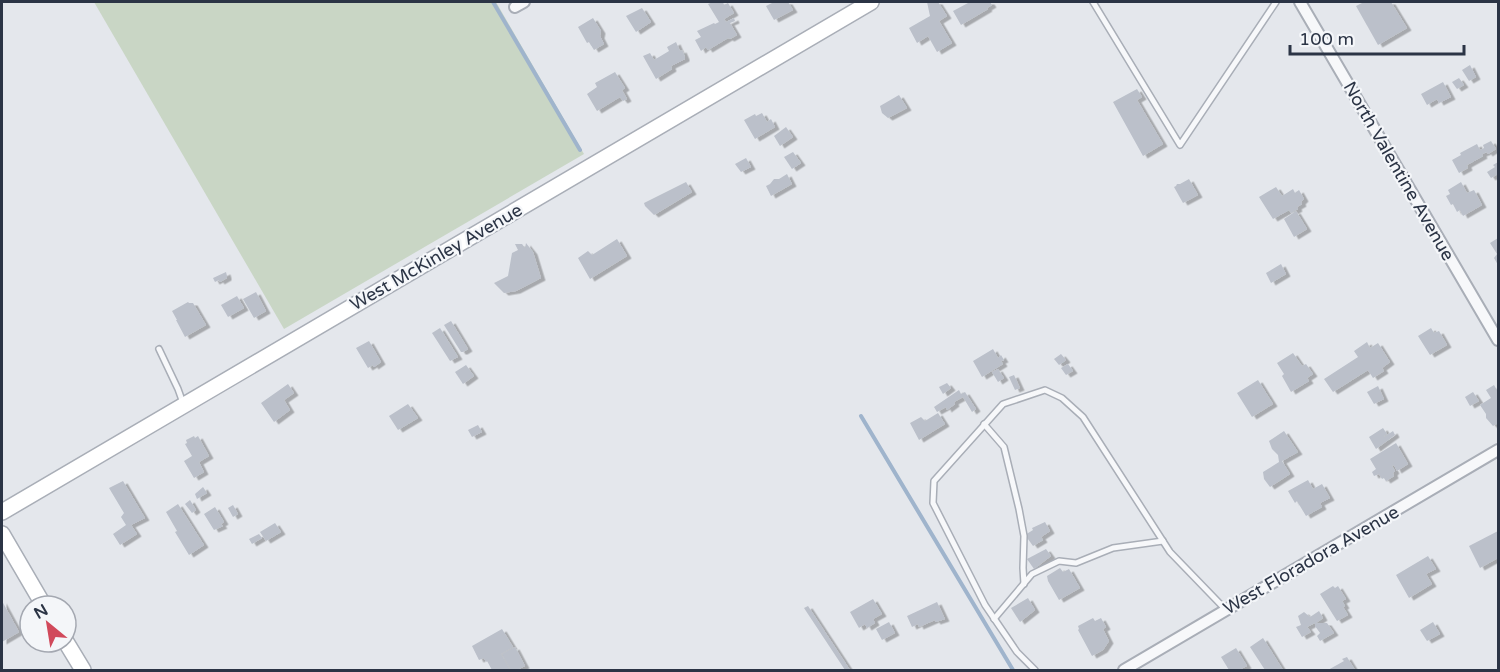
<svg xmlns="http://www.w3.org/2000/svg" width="1500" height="672" viewBox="0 0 1500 672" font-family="'Varela Round',sans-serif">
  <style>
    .green { fill: #c9d6c5 }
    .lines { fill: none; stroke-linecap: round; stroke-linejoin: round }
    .stream { stroke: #9fb4cc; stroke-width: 4 }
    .building { fill: #bbc0ca; filter: url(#shadow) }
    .lane-casing { stroke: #a9aeb7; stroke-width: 8 }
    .street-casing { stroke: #a9aeb7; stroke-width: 14 }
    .secondary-casing { stroke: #a9aeb7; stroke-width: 18 }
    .lane { stroke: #f7f8fa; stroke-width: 5 }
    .street { stroke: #f7f8fa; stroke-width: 10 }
    .secondary { stroke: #fff; stroke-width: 15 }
    .labels { text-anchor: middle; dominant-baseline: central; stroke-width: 4.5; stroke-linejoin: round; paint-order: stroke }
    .street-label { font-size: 18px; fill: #2b3445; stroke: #f4f6f9 }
  </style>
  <defs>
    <filter id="shadow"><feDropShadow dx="4.5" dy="2.5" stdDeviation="0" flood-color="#0004"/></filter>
  </defs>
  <rect width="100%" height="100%" fill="#e4e7ec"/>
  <path class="green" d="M94,2H496L584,154L284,329Z"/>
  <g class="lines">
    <g class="stream">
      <path d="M493,2L580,150"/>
      <path d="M861,416L1013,670"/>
    </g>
  </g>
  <g class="building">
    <path d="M713,2H723L724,5L728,3L734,13L724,19L726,22L734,18L735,21L730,23L737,35L730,39L728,38L708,50L706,47L701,51L695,40L701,37L697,31L714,23L715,24L719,22L708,4Z"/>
    <path d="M774,2H788L793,10L774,20L766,6Z"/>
    <path d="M927,2H938L947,16L939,21L952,43L937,52L928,36L917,43L909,28L930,16Z"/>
    <path d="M967,2H990L992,5L987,8L988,9L961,25L953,11L968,3Z"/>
    <path d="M1364,2H1391L1407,28L1378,45L1356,6Z"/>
    <path d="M642,8L651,22L636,32L626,16Z"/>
    <path d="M593,18L601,31L600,36L604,44L594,50L589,42L587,43L578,27Z"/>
    <path d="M676,42L680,51L682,50L685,57V59L671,66L672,69L656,79L643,56L650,53L654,60L669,51L667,47Z"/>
    <path d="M1470,65L1476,77L1469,81L1462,70Z"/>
    <path d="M615,72L625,88L622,90L627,99L623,101L620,97L597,111L587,94L597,87L595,83Z"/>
    <path d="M1459,78L1464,85L1457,89L1452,82Z"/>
    <path d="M1443,82L1451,97L1439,103L1437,99L1427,105L1421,94Z"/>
    <path d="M1137,89L1142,97L1137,100L1163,144L1143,156L1113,102Z"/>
    <path d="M899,95L907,108L888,118L882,113L880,106Z"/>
    <path d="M762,113L767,122L771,119L775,127L755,139L744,120L755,114L756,116Z"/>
    <path d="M786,127L793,137L780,146L774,136Z"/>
    <path d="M1491,141L1496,149L1488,154L1487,152L1482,154L1483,156L1467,165L1468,168L1459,173L1452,160L1461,155L1460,153L1477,144L1480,150L1484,148L1483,145Z"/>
    <path d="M793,152L801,163L792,169L784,157Z"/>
    <path d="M746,158L751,167L741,172L735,164Z"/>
    <path d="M1498,162V174L1491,178L1487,172L1495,167L1493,165Z"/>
    <path d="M787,174L792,184L771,196L766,186L770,184L774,179H779Z"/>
    <path d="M1189,179L1198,195L1183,203L1174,187L1176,186L1177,184H1180Z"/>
    <path d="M686,182L692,192L654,215L645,206L644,203Z"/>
    <path d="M1461,182L1467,193L1474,190L1482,205L1463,216L1460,210L1457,212L1453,204L1451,205L1446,196L1450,194L1448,190Z"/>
    <path d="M1276,187L1282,196L1293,189L1295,193L1299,190L1304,199L1301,202L1302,204L1297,207L1298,209L1291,213L1289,210L1273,219L1259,197Z"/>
    <path d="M1296,211L1307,229L1294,237L1284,219Z"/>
    <path d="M1498,238V265L1494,258L1497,254L1490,243Z"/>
    <path d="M617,239L627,256L590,279L578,258L588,251L592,255Z"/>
    <path d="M526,243L533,252L541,278L516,291L504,293L494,283L508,276L512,253L518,250L515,244H522L525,248Z"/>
    <path d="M1281,264L1286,274L1271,283L1266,273Z"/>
    <path d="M226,272L227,276V278L220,282L219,280L215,282L213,278Z"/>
    <path d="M256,292L266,311L254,318L243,299Z"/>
    <path d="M237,296L244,308L228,317L221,305Z"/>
    <path d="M188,302L189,303H193L206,325L185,337L176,320H177L172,311Z"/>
    <path d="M451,321L468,349L463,352H461L444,325Z"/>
    <path d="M440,328L458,357L450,361L432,333Z"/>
    <path d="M1431,328L1434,333L1439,331L1447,345L1430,355L1418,336Z"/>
    <path d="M369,341L381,362L374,367L373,365L368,368L356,348Z"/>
    <path d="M1367,342L1370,348L1378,343L1390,362L1382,368L1384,371L1373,378L1368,370L1333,392L1324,379L1358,357L1354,351Z"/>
    <path d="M993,349L998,358L1001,355L1004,360L1001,361L1003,364L982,377L973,361Z"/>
    <path d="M1293,353L1302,366L1306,364L1313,374L1307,378L1309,381L1291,392L1282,376L1284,374L1277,363Z"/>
    <path d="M1061,354L1066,360L1059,365L1054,359Z"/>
    <path d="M1068,364L1073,371L1066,375L1061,368Z"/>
    <path d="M466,365L474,376L463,384L455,372Z"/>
    <path d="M998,369L1004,378L998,382L992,372Z"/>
    <path d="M1014,375L1020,388L1015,390L1009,377Z"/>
    <path d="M1258,380L1273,404L1252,417L1237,393Z"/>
    <path d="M947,383L951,388L943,394L939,387Z"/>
    <path d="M288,384L294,393L284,400L290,410L274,422L261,403Z"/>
    <path d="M1494,385L1498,392V423L1493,426L1486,418V414L1480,405L1491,398L1486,390Z"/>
    <path d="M1378,386L1384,399L1374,404L1367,392Z"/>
    <path d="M959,390L961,394L965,392L976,409L972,412L963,397L954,402L955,404L947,410L946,407L937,412L934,407Z"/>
    <path d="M1473,392L1479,401L1470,406L1465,397Z"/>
    <path d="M408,404L418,418L398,430L389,416Z"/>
    <path d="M938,413L945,424L919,440L910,423L921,417L925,421Z"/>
    <path d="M478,425L482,432L472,437L468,430Z"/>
    <path d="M1383,428L1387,434L1384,436V437L1393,431L1395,435L1376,449L1369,437Z"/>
    <path d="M1284,431L1298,452L1282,461L1290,474L1270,487L1264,479L1263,472L1279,462L1278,455L1272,449L1269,441Z"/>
    <path d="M194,436L195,438L198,436L209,456L199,462L204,472L194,478L184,461L192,456L185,444L187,443L186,440Z"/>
    <path d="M1396,443L1408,464L1397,471L1394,465L1392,466L1395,471L1393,473L1394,476L1386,481L1384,478L1382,479L1379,474L1374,476L1372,472L1376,469L1370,459Z"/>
    <path d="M1308,480L1313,489L1322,484L1330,498L1320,503L1322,507L1306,516L1297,501L1295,503L1288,491Z"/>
    <path d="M123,481L145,518L131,525L137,534L120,545L113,534L126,525L121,517L124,513L109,488Z"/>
    <path d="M203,487L207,493L197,499L195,494Z"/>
    <path d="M190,500L196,510L192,513L185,504Z"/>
    <path d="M178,504L204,545L189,555L175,532L177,531L166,512Z"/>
    <path d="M233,505L238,514L233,517L228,508Z"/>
    <path d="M215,507L224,522L221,524L223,526L214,530L204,514Z"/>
    <path d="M1045,522L1050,531L1041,537L1043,540L1033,546L1025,535L1033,530L1032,528Z"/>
    <path d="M275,523L281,532L266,541L260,532Z"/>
    <path d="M1498,531V558L1480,568L1469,546Z"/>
    <path d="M259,534L262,538L252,544L249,539Z"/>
    <path d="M1046,549L1051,556L1034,569L1027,559Z"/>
    <path d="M1428,556L1436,569L1426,574L1432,584L1409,598L1396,575Z"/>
    <path d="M1060,568L1063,572L1069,569L1080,588L1059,600L1048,581L1047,576Z"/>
    <path d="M1333,586L1335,588L1338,586L1346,599L1342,601L1345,606L1343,607L1348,615L1337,621L1320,594Z"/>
    <path d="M1028,598L1035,610L1020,622L1011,608Z"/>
    <path d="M873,599L882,614L873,619L875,623L867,628L865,624L859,628L850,612Z"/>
    <path d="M2,601L19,632L2,642Z"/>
    <path d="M937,602L945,619L936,622L935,620L919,627L918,624L912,627L907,616Z"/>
    <path d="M808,606L850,670H845L804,608Z"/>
    <path d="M1319,611L1323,618L1316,623H1327L1334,633L1320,641L1317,636L1320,633L1315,626V623L1307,627L1311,632L1302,637L1296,627L1301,625L1298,616L1304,612L1310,617Z"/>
    <path d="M1093,618L1095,621L1101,618L1106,627L1103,629L1109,641L1103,650L1092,656L1078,630L1079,629L1078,626Z"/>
    <path d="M889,622L895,633L882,640L876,629Z"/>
    <path d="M1433,622L1440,634L1427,641L1420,630Z"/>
    <path d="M502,629L513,647L497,656L501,654L510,670H492L487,661L486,662L484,658L479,660L472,646Z"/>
    <path d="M1263,638L1283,670H1265L1250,647Z"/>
    <path d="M515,647L525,666L517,670H511L502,654Z"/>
    <path d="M1236,648L1247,666L1239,670H1229L1221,657Z"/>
    <path d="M1347,657L1355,670H1328L1344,661L1342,659Z"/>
  </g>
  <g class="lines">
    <g class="lane-casing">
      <g id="lane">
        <path d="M1093,2L1180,145L1276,2"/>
        <path d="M159,349L178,389L183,403"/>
        <path d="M984,424L1004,447L1019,509L1024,536L1023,568L1024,584"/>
        <path d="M994,619L1032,574L1059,561L1076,563L1113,548L1163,541"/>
        <path d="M1035,670L1017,652L985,605L933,503L934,481L1003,404L1045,390L1062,398L1083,417L1170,552L1226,610"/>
      </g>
    </g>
    <g class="street-casing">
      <g id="street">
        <path d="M1300,2L1498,340"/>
        <path d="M515,7L524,2"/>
        <path d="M1124,670L1498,450"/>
      </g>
    </g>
    <g class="secondary-casing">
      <g id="secondary">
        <path d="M2,512L871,2"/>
        <path d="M2,534L44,606"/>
        <path d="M66,642L83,670"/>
      </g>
    </g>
    <use href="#lane" class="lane"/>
    <use href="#street" class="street"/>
    <use href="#secondary" class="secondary"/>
  </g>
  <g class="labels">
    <g class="street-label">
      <text transform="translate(1399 171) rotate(60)">North Valentine Avenue</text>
      <text transform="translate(436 257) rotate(-30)">West McKinley Avenue</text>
      <text transform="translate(1311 560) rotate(-30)">West Floradora Avenue</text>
    </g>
  </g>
  <rect width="1500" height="672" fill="none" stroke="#2b3445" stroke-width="6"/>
  <g transform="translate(48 624) rotate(330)"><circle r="28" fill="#f4f6f9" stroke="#a4a8b1" stroke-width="1.5"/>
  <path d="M0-4.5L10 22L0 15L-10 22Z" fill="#d1495b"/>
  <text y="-9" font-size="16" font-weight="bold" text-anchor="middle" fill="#2b3445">N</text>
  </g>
  <path d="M1290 45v9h174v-9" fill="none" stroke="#2b3445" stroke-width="3"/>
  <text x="1299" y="45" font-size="18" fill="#2b3445" stroke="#f4f6f9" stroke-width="4.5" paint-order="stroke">100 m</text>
</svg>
